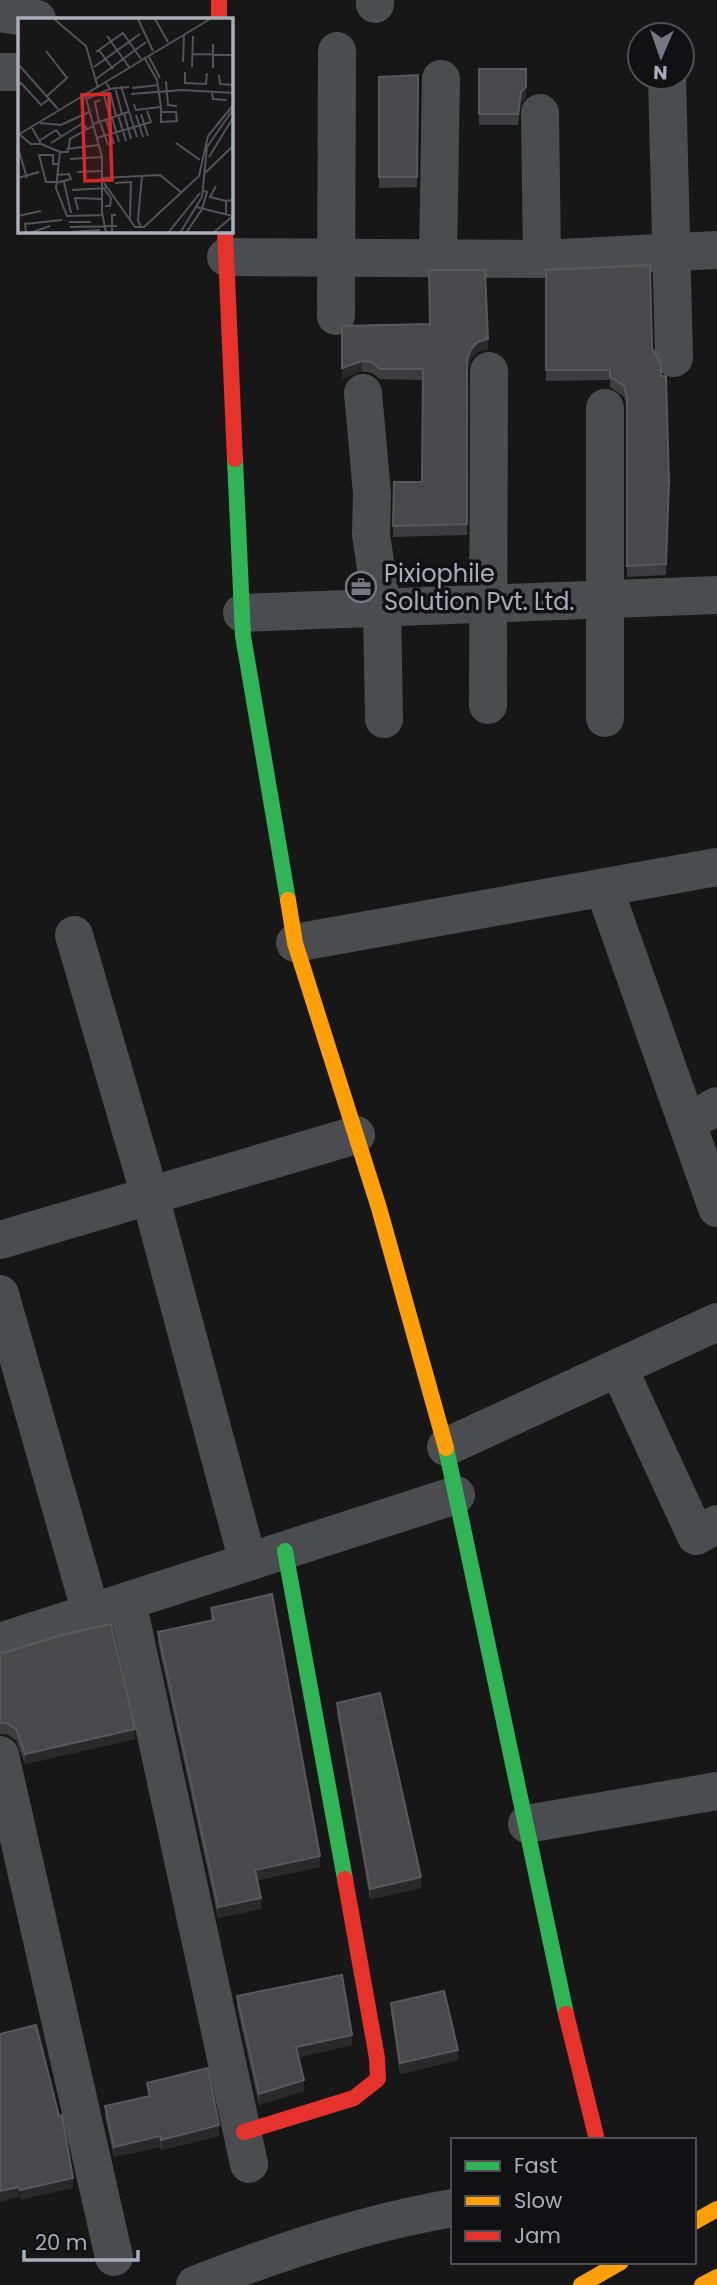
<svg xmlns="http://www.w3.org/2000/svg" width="717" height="2285" viewBox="0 0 717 2285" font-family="Poppins,sans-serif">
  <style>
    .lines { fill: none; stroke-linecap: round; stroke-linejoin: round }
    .street { stroke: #4b4c50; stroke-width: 38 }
    .fast { stroke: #30b455; stroke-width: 16 }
    .slow { stroke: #ff9f0a; stroke-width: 16 }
    .jam { stroke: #e5322d; stroke-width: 16 }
    .wall { fill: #3d3d3f }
    .shaded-wall { fill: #29292a }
    .building { fill: #49494c; stroke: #58595d; stroke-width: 2 }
    .labels { text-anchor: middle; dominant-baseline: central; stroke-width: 7; stroke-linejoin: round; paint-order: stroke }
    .poi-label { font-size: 24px; fill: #a8adb8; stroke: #111113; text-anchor: start }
    .inset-road { fill: none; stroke: #515357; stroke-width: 2 }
    .view { fill: #d62828; fill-opacity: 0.15; stroke: #d62828; stroke-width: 3.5 }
    .inset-edge { fill: none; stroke: #a8adb8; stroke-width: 3.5 }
  </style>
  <rect width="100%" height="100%" fill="#171717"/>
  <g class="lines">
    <g class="street">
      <path d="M375,0V4"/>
      <path d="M0,13L37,19"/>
      <path d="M0,72H19"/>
      <path d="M667,77L674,358"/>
      <path d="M540,113L542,259"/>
      <path d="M226,257L542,259L717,250"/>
      <path d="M438,259L441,79"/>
      <path d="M336,316L337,51"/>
      <path d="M363,393L372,493L371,535L382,608L384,719"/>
      <path d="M242,613L717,595"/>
      <path d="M488,705L489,371"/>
      <path d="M605,718V408"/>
      <path d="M604,888L717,1208"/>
      <path d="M74,935L150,1196L248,1562"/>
      <path d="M295,943L717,867"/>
      <path d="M687,1123L717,1106"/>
      <path d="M0,1240L356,1135"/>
      <path d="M0,1294L91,1613"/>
      <path d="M619,1369L696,1536L717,1524"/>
      <path d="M446,1447L717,1322"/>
      <path d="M127,1601L249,2164"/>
      <path d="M0,1642L456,1495"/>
      <path d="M0,1755L114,2257"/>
      <path d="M527,1824L717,1791"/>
      <path d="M195,2285C278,2252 364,2223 453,2208"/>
    </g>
    <g class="fast">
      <path d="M235,459L243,636L288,900"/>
      <path d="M446,1448L566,2014"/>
      <path d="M285,1551L345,1879"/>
    </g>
    <g class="slow">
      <path d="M288,900L295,943L379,1208L446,1448"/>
      <path d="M694,2222L717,2209"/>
      <path d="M581,2285L621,2262"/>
      <path d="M702,2285L717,2277"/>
    </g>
    <g class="jam">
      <path d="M219,0V19"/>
      <path d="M225,231L235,459"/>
      <path d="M566,2014L597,2140"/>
      <path d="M244,2132L354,2098L378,2079L377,2058L345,1879"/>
    </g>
  </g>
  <g class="wall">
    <path d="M479,69L526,97L521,103L518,125H479Z"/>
    <path d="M418,75L417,187L379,188V77Z"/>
    <path d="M546,270L652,348L661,376L669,482L666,575L627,577V408L624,397L610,387V380L546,381Z"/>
    <path d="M342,326L488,349L478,352L471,359L467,371V535L393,537L394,482H422L423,380L380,379L372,373L362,371L342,379Z"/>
    <path d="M211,1608L320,1867L257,1880L261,1909L218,1918L158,1643V1632L211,1620Z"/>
    <path d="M0,1653L135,1739L25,1764L16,1740L6,1734H0Z"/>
    <path d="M337,1703L421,1888L370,1899L337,1713Z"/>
    <path d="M237,1996L352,2045L299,2057L304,2091L259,2105L237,2007Z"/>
    <path d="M391,2003L458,2060L400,2074L391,2013Z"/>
    <path d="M147,2083L219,2136L161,2150L160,2147L114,2157L105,2117V2106L148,2097Z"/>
  </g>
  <g class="shaded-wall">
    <path d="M526,87V97L521,103L518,125L521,92Z"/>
    <path d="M488,339V349L478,352L471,359L467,371V535V360L471,349L478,342Z"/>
    <path d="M362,361V371L342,379V368Z"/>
    <path d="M135,1729V1739L25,1764V1754Z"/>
    <path d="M320,1856V1867L255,1881V1870Z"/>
    <path d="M421,1877V1888L370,1899V1889Z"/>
    <path d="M261,1898V1909L218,1918V1907Z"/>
    <path d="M352,2035V2045L296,2058V2047Z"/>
    <path d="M458,2050V2060L400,2074V2063Z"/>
    <path d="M304,2080V2091L259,2105V2094Z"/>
    <path d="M219,2125V2136L161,2150V2140Z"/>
    <path d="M160,2136V2147L114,2157V2147Z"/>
    <path d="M73,2178V2188L20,2200V2190Z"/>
    <path d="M19,2187V2197L0,2202V2191Z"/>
  </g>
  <g class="building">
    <path d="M479,69H526V87L521,92L518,114H479Z"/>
    <path d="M418,75L417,177H379V77Z"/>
    <path d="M650,265L652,348L661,364V376H666L669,482L666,564L627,566V397L624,386L610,377V370H546V270Z"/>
    <path d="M429,270H485L488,339L478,342L471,349L467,360V524L393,526L394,482H422L423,369H380L372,362L362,361L342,368V326L430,324Z"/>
    <path d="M272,1594L320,1856L255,1870L261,1898L218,1907L158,1632L214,1620L211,1608Z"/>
    <path d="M111,1624L135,1729L25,1754L16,1729L6,1723H0V1653L7,1652L58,1636Z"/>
    <path d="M380,1693L421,1877L370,1889L337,1703Z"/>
    <path d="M342,1975L352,2035L296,2047L304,2080L259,2094L237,1996Z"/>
    <path d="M444,1991L458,2050L400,2063L391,2003Z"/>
    <path d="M36,2025L59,2116L62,2115L73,2178L20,2190L19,2187L0,2191V2034Z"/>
    <path d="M208,2068L219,2125L161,2140L160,2136L114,2147L105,2106L150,2096L147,2083Z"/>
  </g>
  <defs>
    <g id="office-ring" transform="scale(1.575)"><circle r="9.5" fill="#111113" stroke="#757880" stroke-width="1.5"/><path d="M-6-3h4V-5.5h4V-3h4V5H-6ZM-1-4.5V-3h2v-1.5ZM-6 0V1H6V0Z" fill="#757880"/></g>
  </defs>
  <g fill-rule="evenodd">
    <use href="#office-ring" x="361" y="587"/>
  </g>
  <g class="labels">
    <g class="poi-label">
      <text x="384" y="573">Pixiophile<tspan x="384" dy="28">Solution Pvt. Ltd.</tspan></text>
    </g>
  </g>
  <g transform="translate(18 18)">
    <rect width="215" height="215" fill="#171717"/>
    <path class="inset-road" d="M36,1L68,28L80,70M120,1L135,33M137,1L150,24M89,18L111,49M81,32L95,51M28,33L49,60L29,78M78,34L105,15L123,41M175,36L216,37M131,39L142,60M165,44L166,16M0,46L40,91M76,49L122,16M174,49L175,18M195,50V26M167,54V65L188,66L189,55M201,57L202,66L216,67M78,61L128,24M148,63L150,87L159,88M88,65L92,71L111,69M0,68L3,65L23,87L31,81M103,68L119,119M97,69L104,96M114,70L140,67M92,74L98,98M194,74L195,81L209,82M113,76L164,72L216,75M86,77L92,100M68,81L92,71M116,86L118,92L143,89L139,62L126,39M143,89V104L159,103L158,94H143M106,95L113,121M123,96L130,118M100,97L108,123M118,97L125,119M94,99L101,124M88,102L96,126M81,104L77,84L82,82M82,104L90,127M22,105L43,107L71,94M75,106L110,94M13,108L23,126L42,134L38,170L49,198L84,197V139L67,77M0,117L192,1M2,117L13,126H23M79,120L133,104L129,93M21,123L38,112L43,118M33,125L65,105L69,111M158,125L182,142M0,130L9,160M48,131L81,127M42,134H50L52,121L75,108M191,139L216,98M52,141L84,139M59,154L85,153M186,156L216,127M0,160L21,154M85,160L142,157L164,175M38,164H28L21,137H35V146H40M46,164L53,195M38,165L53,161L51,156L38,157M86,165L117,209H126L181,158L190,118L216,86M97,165L113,164L112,201M198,168L192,179L208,183M86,171L93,180L92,188H87M54,172L88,170M178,189L215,198L195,215M60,192L57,180L85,181M84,194L88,215M208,196V183L216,182M0,198L23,193M51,204H73M52,209L99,208M123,210L120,202L124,158M53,214L82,212M8,215L7,206L44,202M12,215L32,208M94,215V197H98M150,215L182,175M162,215L184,179L189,129L216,90M168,215L184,191L189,174L185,173"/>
    <path class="view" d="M91,76L94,162L67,163L64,77Z"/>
    <rect width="215" height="215" class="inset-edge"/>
  </g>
  <rect x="451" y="2138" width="245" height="126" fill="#111113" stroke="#4d4f55" stroke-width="2"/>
  <rect x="465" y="2161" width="35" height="10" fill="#30b455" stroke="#4d4f55" stroke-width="2"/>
  <text x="514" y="2173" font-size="21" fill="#a8adb8">Fast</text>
  <rect x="465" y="2196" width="35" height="10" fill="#ff9f0a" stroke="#4d4f55" stroke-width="2"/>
  <text x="514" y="2208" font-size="21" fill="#a8adb8">Slow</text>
  <rect x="465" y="2231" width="35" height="10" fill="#e5322d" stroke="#4d4f55" stroke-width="2"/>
  <text x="514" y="2243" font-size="21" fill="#a8adb8">Jam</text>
  <g transform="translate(661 56) rotate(182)"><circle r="33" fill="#111113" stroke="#4d4f55" stroke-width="2"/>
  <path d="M0-5L12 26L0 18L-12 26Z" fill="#757880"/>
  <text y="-10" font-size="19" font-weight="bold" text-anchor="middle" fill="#a8adb8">N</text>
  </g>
  <path d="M24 2250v10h114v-10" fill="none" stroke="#a8adb8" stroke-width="3.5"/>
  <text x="35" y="2250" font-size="21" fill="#a8adb8" stroke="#111113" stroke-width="5" paint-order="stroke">20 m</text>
</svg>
